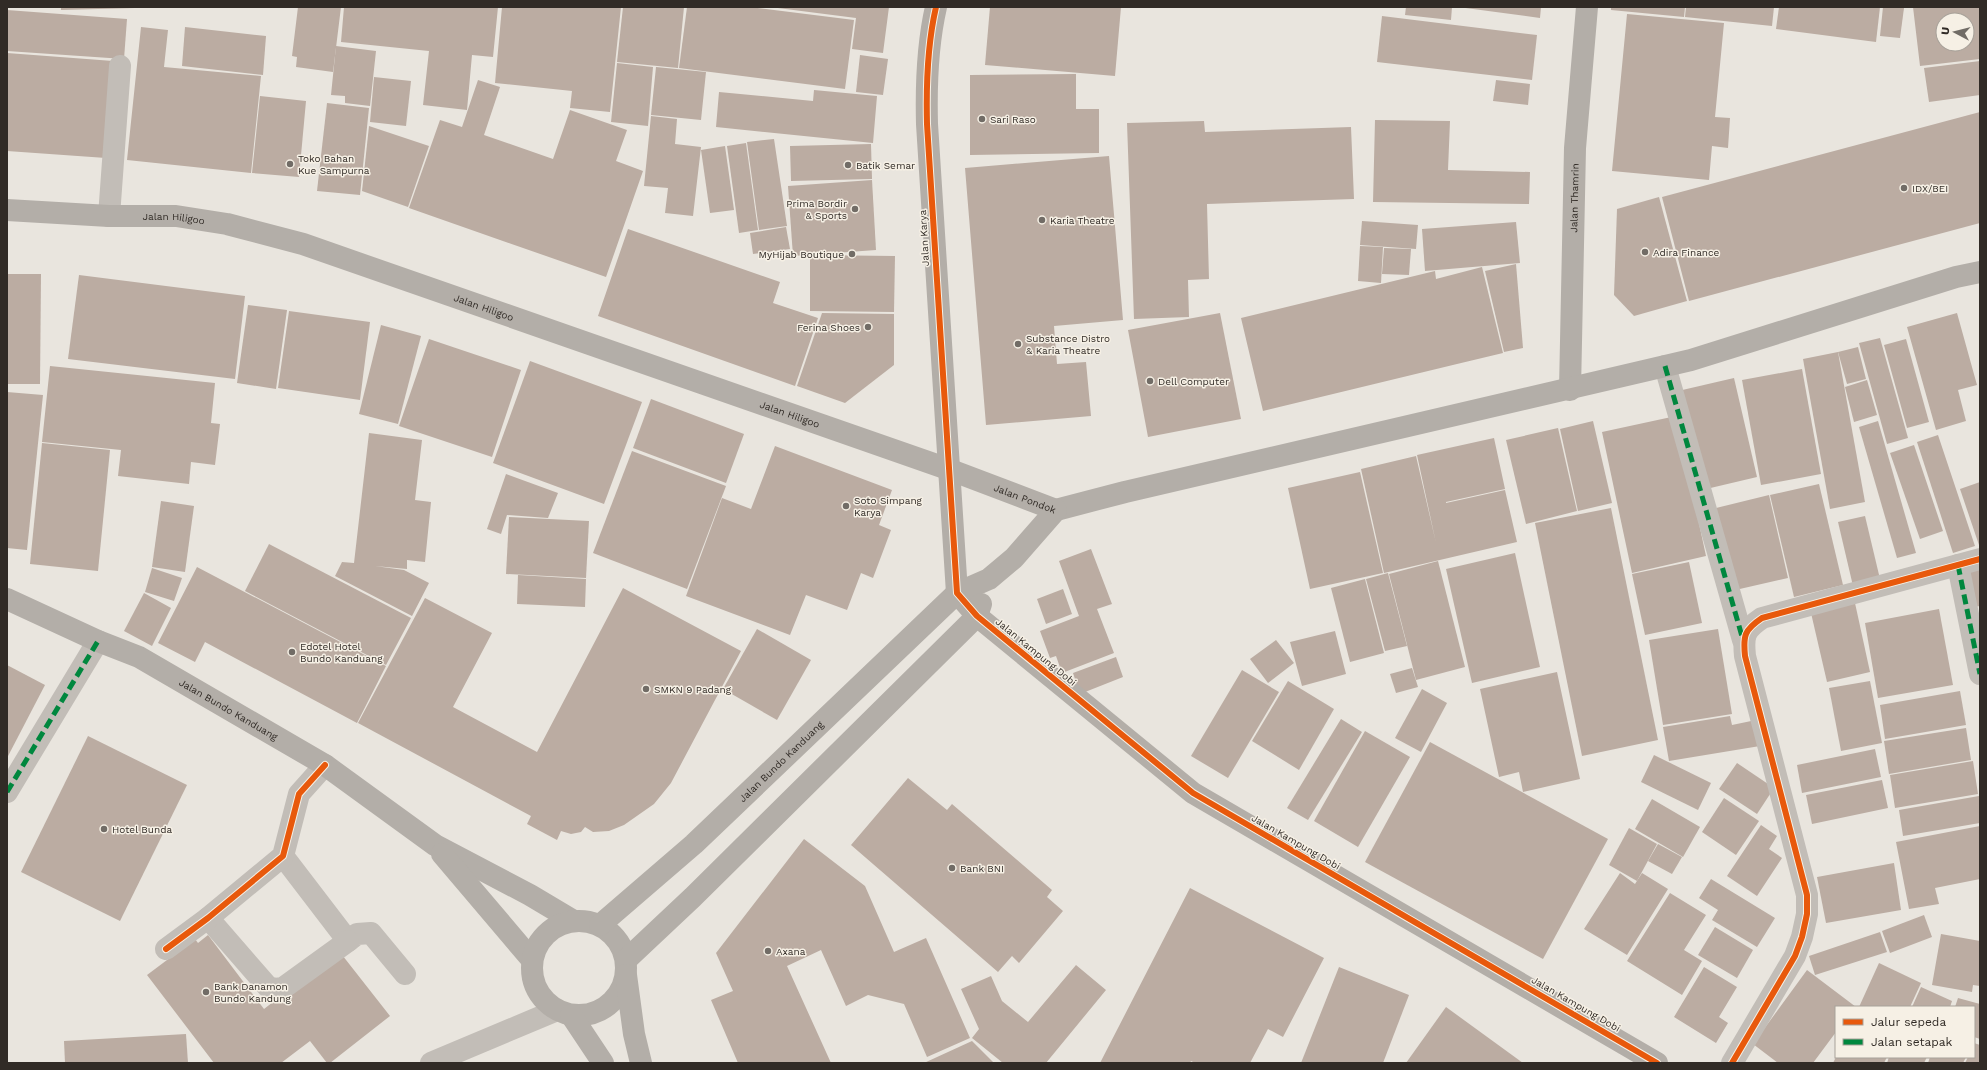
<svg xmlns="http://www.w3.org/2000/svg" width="1987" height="1070" viewBox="0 0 1987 1070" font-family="'Work Sans',sans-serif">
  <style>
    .building { fill: #bbaca2; fill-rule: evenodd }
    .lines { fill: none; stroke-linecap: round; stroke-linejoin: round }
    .street { stroke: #c2bdb7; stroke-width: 22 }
    .secondary { stroke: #b3aea8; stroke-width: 22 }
    .quiet { stroke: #00873e; stroke-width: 5; stroke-dasharray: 10 5; stroke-linecap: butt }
    .cycleway-casing { stroke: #f6f0e5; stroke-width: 8 }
    .cycleway { stroke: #e8590c; stroke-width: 6 }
    .poi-dot { fill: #716c66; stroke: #f6f0e5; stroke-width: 1.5 }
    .labels { text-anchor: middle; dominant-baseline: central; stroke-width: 3; stroke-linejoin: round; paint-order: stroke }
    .poi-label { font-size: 10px; fill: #312b26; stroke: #f6f0e5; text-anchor: start }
    .street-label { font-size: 10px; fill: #312b26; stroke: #f6f0e5 }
  </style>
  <rect width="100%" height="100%" fill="#e9e5de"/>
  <g class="building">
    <path d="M61,7H135V8L61,10Z"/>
    <path d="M298,7H341L333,72L296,67L297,57L292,56Z"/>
    <path d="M344,7H498L493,57L472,55L467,110L423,105L429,51L341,42Z"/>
    <path d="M502,7H621L610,112L570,108L572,91L495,83Z"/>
    <path d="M623,7H684L678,68L617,62Z"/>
    <path d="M687,7H749L854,20L845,89L679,68Z"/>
    <path d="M770,7H889L883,53L852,49L856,18Z"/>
    <path d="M990,7H1121L1115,76L985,65Z"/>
    <path d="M1406,7H1452L1451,20L1405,15Z"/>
    <path d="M1458,7H1541L1540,18Z"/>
    <path d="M1611,7H1685L1684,17L1611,10Z"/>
    <path d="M1686,7H1774L1772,26L1685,17Z"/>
    <path d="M1779,7H1880L1876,42L1776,29Z"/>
    <path d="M1883,7L1904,8L1900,38L1880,36Z"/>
    <path d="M1913,7H1980V59L1920,66ZM1943,20H1967V44H1943Z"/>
    <path d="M7,10L127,19L124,59L7,51Z"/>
    <path d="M1627,14L1724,23L1715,117L1730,118L1728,148L1712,146L1709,180L1612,171Z"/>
    <path d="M1382,16L1537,35L1532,80L1377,62Z"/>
    <path d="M141,27L168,30L164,67L261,76L251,173L127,160Z"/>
    <path d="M185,27L266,36L263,75L182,66Z"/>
    <path d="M336,46L376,51L370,106L345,103V96L331,95Z"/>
    <path d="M7,53L113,61L106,158L7,151Z"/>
    <path d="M860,55L888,59L883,95L856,92Z"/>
    <path d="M1980,61V95L1929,102L1924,68Z"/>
    <path d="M617,63L653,67L648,126L611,122Z"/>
    <path d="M656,67L706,72L701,120L651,115Z"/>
    <path d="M1076,74V109H1099V153L970,155V75Z"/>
    <path d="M374,77L411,81L406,126L370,122Z"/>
    <path d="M478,80L500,87L484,135L553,159L570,110L627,130L616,161L643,171L606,277L409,208L440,120L462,127Z"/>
    <path d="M1496,80L1530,84L1528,105L1493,101Z"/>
    <path d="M814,90L877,96L873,143L716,127L719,92L813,101Z"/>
    <path d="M260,96L306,101L299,177L252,173Z"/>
    <path d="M327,103L369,108L360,195L317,191Z"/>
    <path d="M1980,112V223L1689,301L1662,197Z"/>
    <path d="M651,116L677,119L675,144L701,147L693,216L665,213L668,188L644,186Z"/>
    <path d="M1375,120L1450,121L1448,170L1530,172L1529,204L1373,202Z"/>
    <path d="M1204,121L1205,132L1351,127L1354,199L1207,204L1209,279L1188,280L1189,317L1134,319L1127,123Z"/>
    <path d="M369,126L429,146L408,207L362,191Z"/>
    <path d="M774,139L787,226L759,230L747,142Z"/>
    <path d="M746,143L758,230L739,233L727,146Z"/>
    <path d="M871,144L872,179L791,181L790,146Z"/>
    <path d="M725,146L734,210L710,213L701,150Z"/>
    <path d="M1109,156L1123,320L1054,326L1057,364L1086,362L1091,416L986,425L965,168Z"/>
    <path d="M872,180L876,250L793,256L788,186Z"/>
    <path d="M1659,197L1687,301L1634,316L1614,295L1617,209Z"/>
    <path d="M1362,221L1418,225L1416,249L1360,245Z"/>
    <path d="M1516,222L1520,263L1425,271L1422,229Z"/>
    <path d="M786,227L790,249L753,254L750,233Z"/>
    <path d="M628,229L780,282L773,303L818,318L795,386L598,316Z"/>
    <path d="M1360,246L1383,247L1381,283L1358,281Z"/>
    <path d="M1384,248L1411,249L1409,275L1382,274Z"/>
    <path d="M810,255L895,256L894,312L810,311Z"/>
    <path d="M1516,264L1523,348L1504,352L1485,271Z"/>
    <path d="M1482,267L1503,353L1457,364L1450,334L1457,364L1263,411L1241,318L1435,271L1436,279Z"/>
    <path d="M7,274H41L40,384H7Z"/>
    <path d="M79,275L245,296L235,379L68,359Z"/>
    <path d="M248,305L287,310L276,389L237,383Z"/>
    <path d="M289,311L370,322L360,400L278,388Z"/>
    <path d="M822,313L894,314V365L845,403L797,386Z"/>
    <path d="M1220,313L1241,419L1148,437L1128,330Z"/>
    <path d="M1957,313L1977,385L1958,390L1966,421L1936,430L1907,327Z"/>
    <path d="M381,325L421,336L398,424L359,414Z"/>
    <path d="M1880,338L1908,438L1887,444L1859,343Z"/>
    <path d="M429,339L521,370L492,457L399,426Z"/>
    <path d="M1906,339L1929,422L1907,428L1884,345Z"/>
    <path d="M1858,347L1866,379L1847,384L1838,352Z"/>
    <path d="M1838,352L1865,502L1830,509L1803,359Z"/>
    <path d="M530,361L642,402L604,504L493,463Z"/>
    <path d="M50,366L215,383L211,423L220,424L215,465L191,462L189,484L118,476L121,450L42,442Z"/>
    <path d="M1802,369L1821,474L1761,485L1742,380Z"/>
    <path d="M1734,378L1757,477L1702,490L1678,391Z"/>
    <path d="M1867,380L1877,415L1854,422L1845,387Z"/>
    <path d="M7,392L43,395L27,550L7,548Z"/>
    <path d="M651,399L744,434L726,483L633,448Z"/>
    <path d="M1676,416L1706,556L1632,573L1602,432Z"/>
    <path d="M1593,421L1612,503L1578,511L1560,429Z"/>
    <path d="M1878,421L1916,553L1897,558L1859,427Z"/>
    <path d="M1558,428L1577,511L1526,524L1506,440Z"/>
    <path d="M369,433L422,440L415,500L431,502L425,562L407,560V569L375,566L404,570L429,583L412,616L335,576L342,562L354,563Z"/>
    <path d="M1938,435L1975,546L1953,553L1917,442Z"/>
    <path d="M1494,438L1505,489L1446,502V503L1505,490L1517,542L1384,573L1361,469L1416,456L1436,543L1417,455Z"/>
    <path d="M42,443L110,450L98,571L30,564Z"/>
    <path d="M1914,445L1943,531L1920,539L1890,453Z"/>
    <path d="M775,446L892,490L879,525L891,530L873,578L861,573L847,610L806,595L790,635L686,596L722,498L751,509Z"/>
    <path d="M632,451L726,486L687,589L593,553Z"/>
    <path d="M1360,472L1383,573L1310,589L1288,488Z"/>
    <path d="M506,474L558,493L548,518L507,515L501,534L487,529Z"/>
    <path d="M1980,482V548L1960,489Z"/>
    <path d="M1819,484L1843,585L1794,597L1770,495Z"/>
    <path d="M1769,495L1788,578L1731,591L1712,509Z"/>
    <path d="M161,501L194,506L185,572L152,567Z"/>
    <path d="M1611,508L1658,740L1582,756L1535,523Z"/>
    <path d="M1865,516L1880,579L1853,586L1838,522Z"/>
    <path d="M509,517L589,521L586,578L506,574Z"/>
    <path d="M269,544L411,618L386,665L245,591Z"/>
    <path d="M1091,549L1112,604L1097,609L1114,653L1062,673L1056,656L1050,658L1040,631L1079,616L1059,561Z"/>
    <path d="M1515,553L1540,667L1472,683L1446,569Z"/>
    <path d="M1438,561L1465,667L1416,680L1389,574Z"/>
    <path d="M1689,562L1702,623L1645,635L1632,574Z"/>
    <path d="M1980,565V606L1974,607L1969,566Z"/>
    <path d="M197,567L386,666L357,723L205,642L195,662L158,643Z"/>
    <path d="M152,568L182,578L174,601L145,592Z"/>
    <path d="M1388,573L1407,646L1385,651L1366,579Z"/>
    <path d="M518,575L586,579L585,607L517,604Z"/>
    <path d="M1365,579L1384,653L1350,662L1331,588Z"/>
    <path d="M623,588L741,651L671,783L654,804L624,825L609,831L593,832L585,827L581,832L571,834L561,831L557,840L527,824L531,816L358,723L425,598L492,633L453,707L537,752Z"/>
    <path d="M1063,589L1072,614L1046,624L1037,599Z"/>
    <path d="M144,593L171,608L152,646L124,631Z"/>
    <path d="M1855,603L1870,672L1827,682L1811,613Z"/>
    <path d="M1939,609L1953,685L1878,698L1865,623Z"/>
    <path d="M757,629L811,660L777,720L723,689Z"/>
    <path d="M1718,629L1732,714L1663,725L1649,640Z"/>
    <path d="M1335,631L1346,674L1302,686L1290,642Z"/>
    <path d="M1276,640L1294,663L1268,683L1250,659Z"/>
    <path d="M1116,657L1123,677L1080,694L1073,673Z"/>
    <path d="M7,665L45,685L7,758Z"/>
    <path d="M1412,668L1418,687L1396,693L1390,674Z"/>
    <path d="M1242,670L1279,692L1228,778L1191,756Z"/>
    <path d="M1557,672L1580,779L1523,792L1519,772L1499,777L1480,689Z"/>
    <path d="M1288,681L1334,709L1299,770L1252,741Z"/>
    <path d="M1870,681L1882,743L1841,751L1829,688Z"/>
    <path d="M1422,689L1447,703L1421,752L1395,738Z"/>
    <path d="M1960,691L1966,725L1885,739L1880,705Z"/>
    <path d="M1730,716L1732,725L1756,720L1760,746L1669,761L1663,727Z"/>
    <path d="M1341,719L1362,732L1308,820L1287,808Z"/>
    <path d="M1966,728L1971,760L1889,774L1884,741Z"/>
    <path d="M1365,731L1410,757L1358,847L1314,821Z"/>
    <path d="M88,736L187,785L120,921L21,872Z"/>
    <path d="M1430,742L1608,839L1543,959L1365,862Z"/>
    <path d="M1875,749L1881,777L1802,793L1797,765Z"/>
    <path d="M1654,755L1711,783L1698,810L1641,782Z"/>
    <path d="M1973,761L1978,794L1895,808L1890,775Z"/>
    <path d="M1737,763L1774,788L1757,814L1719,789Z"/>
    <path d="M908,778L947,810L952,804L1052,890L1047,897L1063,911L1019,963L1012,956L998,972L851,845Z"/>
    <path d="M1882,780L1888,808L1812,824L1806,795Z"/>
    <path d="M1979,796L1980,823L1903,836L1899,810Z"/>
    <path d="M1724,798L1759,821L1736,855L1702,832Z"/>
    <path d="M1652,799L1700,827L1683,857L1635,829Z"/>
    <path d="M1761,825L1777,836L1769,849L1782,858L1757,896L1727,876Z"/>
    <path d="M1980,826V879L1935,888L1939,904L1909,909L1896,842Z"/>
    <path d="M1629,828L1657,844L1637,881L1609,865Z"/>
    <path d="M804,839L865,886L894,952L926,938L970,1038L927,1057L904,1004L868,995L846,1006L821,950L787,966L831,1063H738L711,1000L733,991L716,953Z"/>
    <path d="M1658,844L1682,857L1672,874L1648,861Z"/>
    <path d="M1894,863L1901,910L1826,923L1817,877Z"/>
    <path d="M1620,873L1635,884L1642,873L1668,889L1627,955L1584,929Z"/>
    <path d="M1711,879L1775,918L1757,947L1712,920L1718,910L1699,898Z"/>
    <path d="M1190,888L1324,958L1283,1037L1268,1029L1250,1063H1195L1191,1061L1190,1063H1100Z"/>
    <path d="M1670,893L1706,915L1684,950L1702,961L1682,995L1627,961Z"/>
    <path d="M1924,915L1932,937L1890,953L1882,931Z"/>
    <path d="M1715,927L1753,950L1737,978L1698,955Z"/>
    <path d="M1880,932L1887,952L1815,975L1809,956Z"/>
    <path d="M1941,934L1980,941V986L1973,985L1972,992L1932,985Z"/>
    <path d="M208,935L264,1009L339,951L390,1016L330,1063H327L310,1041L281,1063H214L147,975L195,939L198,943Z"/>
    <path d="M1879,963L1921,983L1910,1007H1859Z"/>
    <path d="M1076,965L1106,990L1046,1063H1003L972,1038L979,1029L961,989L991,976L1002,1001L1028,1022Z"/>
    <path d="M1339,967L1409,995L1383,1063H1301Z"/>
    <path d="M1704,967L1737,987L1719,1017L1728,1023L1716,1043L1674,1017Z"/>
    <path d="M1807,970L1856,1007H1836V1032L1813,1063H1778L1753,1044Z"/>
    <path d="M1921,987L1952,1001L1950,1007H1912Z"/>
    <path d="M1958,998L1980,1004V1039L1974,1037V1007H1955Z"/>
    <path d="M1446,1007L1523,1063H1406Z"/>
    <path d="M186,1034L188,1063H65L64,1041Z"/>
    <path d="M972,1041L994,1063H924Z"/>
    <path d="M1974,1043L1980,1045V1063H1965L1968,1057H1974Z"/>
    <path d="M1836,1057H1887L1884,1063H1833Z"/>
    <path d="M1889,1057H1927L1924,1063H1887Z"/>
    <path d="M1930,1057H1966L1963,1063H1928Z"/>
  </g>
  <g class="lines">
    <g class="street">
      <path d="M109,216L120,66"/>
      <path d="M1665,366L1743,640"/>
      <path d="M1958,565L1980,674"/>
      <path d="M7,792L98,641"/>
      <path d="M283,856L348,941L357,934L371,933L405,974"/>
      <path d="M208,918L268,987L275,989L283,988L348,941"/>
      <path d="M166,949L208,918L283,856L299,794L325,765"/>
      <path d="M431,1063L557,1010"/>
      <path d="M1732,1063L1795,956L1802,937L1807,914V895L1745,656C1743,636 1744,630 1762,618L1980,559"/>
    </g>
    <g class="secondary">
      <path d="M936,7C927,46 926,85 927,124L957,593"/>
      <path id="s1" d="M7,210L109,216H176L227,224L303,244L948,469L1056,510"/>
      <path id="s2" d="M1570,390L1575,148L1587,7"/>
      <path d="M1056,510L1125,492L1691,360L1956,277L1980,272"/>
      <path d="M957,593L977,616L1193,793L1657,1063"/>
      <path id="s3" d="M7,599L98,641L139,657L325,765L435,845L530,895L572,920"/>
      <path d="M442,854L532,960"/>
      <circle cx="579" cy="968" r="47"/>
      <path id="s4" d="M600,925L694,844L957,593L989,579L1014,558L1056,510"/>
      <path d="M626,960L693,897L977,616L981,604"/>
      <path d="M626,975L634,1034L641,1063"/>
      <path d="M571,1015L603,1063"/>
    </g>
    <g class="quiet">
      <path d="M1665,366L1743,640"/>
      <path d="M1958,565L1980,674"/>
      <path d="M7,792L98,641"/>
    </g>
    <g class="cycleway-casing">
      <g id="cycleway">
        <path d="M936,7C927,46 926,85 927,124L957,593L977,616L1193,793L1657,1063"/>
        <path d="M166,949L208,918L283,856L299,794L325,765"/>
        <path d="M1732,1063L1795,956L1802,937L1807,914V895L1745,656C1743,636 1744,630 1762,618L1980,559"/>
      </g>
    </g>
    <use href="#cycleway" class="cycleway"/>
  </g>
  <g class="poi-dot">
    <circle cx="982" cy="119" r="4"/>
    <circle cx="290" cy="164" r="4"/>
    <circle cx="848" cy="165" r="4"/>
    <circle cx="1904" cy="188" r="4"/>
    <circle cx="855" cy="209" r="4"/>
    <circle cx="1042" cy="220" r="4"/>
    <circle cx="1645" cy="252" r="4"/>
    <circle cx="852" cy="254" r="4"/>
    <circle cx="868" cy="327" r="4"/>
    <circle cx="1018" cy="344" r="4"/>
    <circle cx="1150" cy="381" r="4"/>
    <circle cx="846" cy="506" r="4"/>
    <circle cx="292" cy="652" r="4"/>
    <circle cx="646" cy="689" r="4"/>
    <circle cx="104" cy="829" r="4"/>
    <circle cx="952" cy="868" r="4"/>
    <circle cx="768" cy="951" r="4"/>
    <circle cx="206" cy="992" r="4"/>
  </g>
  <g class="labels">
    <g class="poi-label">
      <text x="990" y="119">Sari Raso</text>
      <text x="298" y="158">Toko Bahan<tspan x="298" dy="12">Kue Sampurna</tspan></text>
      <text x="856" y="165">Batik Semar</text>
      <text x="1912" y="188">IDX/BEI</text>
      <text x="847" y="203" text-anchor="end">Prima Bordir<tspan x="847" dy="12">&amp; Sports</tspan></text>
      <text x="1050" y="220">Karia Theatre</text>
      <text x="1653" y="252">Adira Finance</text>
      <text x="844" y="254" text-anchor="end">MyHijab Boutique</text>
      <text x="860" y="327" text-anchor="end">Ferina Shoes</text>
      <text x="1026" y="338">Substance Distro<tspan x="1026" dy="12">&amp; Karia Theatre</tspan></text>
      <text x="1158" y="381">Dell Computer</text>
      <text x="854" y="500">Soto Simpang<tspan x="854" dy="12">Karya</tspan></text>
      <text x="300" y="646">Edotel Hotel<tspan x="300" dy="12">Bundo Kanduang</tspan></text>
      <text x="654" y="689">SMKN 9 Padang</text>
      <text x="112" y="829">Hotel Bunda</text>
      <text x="960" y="868">Bank BNI</text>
      <text x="776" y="951">Axana</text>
      <text x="214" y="986">Bank Danamon<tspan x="214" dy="12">Bundo Kandung</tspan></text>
    </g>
    <g class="street-label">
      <text stroke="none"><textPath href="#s2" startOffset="192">Jalan Thamrin</textPath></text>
      <text stroke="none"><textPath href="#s1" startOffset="167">Jalan Hiligoo</textPath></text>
      <text transform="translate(924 238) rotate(-93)">Jalan Karya</text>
      <text stroke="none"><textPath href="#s1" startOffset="491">Jalan Hiligoo</textPath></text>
      <text stroke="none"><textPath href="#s1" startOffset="815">Jalan Hiligoo</textPath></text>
      <text stroke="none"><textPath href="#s1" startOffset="1065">Jalan Pondok</textPath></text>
      <text transform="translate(1036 652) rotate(39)">Jalan Kampung Dobi</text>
      <text stroke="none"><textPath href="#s3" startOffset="248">Jalan Bundo Kanduang</textPath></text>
      <text stroke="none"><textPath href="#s4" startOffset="244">Jalan Bundo Kanduang</textPath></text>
      <text transform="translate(1296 842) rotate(30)">Jalan Kampung Dobi</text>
      <text transform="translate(1576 1004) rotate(30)">Jalan Kampung Dobi</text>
    </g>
  </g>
  <rect width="1987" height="1070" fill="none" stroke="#312b26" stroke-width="16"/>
  <rect x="1835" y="1006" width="140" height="52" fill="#f6f0e5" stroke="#a7a199"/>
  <rect x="1843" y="1019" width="20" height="6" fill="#e8590c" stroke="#a7a199"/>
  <text x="1871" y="1026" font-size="12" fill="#312b26">Jalur sepeda</text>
  <rect x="1843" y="1039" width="20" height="6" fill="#00873e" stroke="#a7a199"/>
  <text x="1871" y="1046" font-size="12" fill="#312b26">Jalan setapak</text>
  <g transform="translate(1955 32) rotate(277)"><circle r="19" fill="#f6f0e5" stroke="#a7a199"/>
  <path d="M0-3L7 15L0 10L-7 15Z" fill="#716c66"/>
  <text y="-6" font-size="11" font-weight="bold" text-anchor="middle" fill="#312b26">U</text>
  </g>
</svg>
